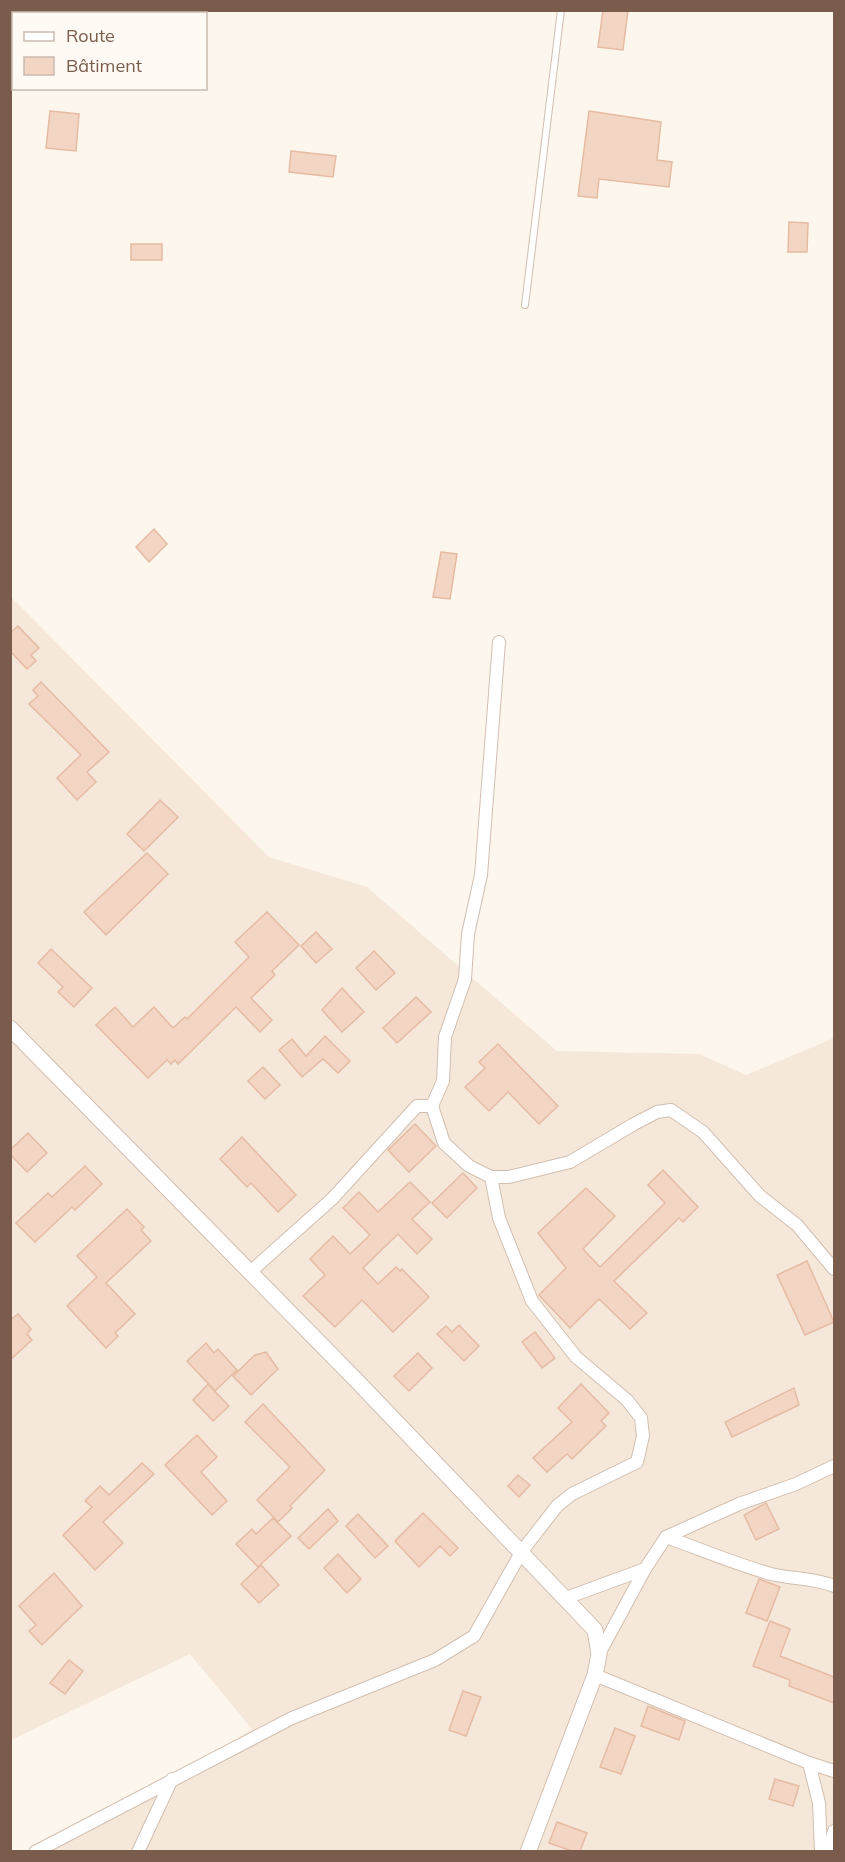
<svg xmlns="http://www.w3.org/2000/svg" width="845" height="1862" viewBox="0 0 845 1862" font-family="Mulish,sans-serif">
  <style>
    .residential { fill: #f5e8da }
    .building { fill: #f3d5c3; stroke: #e6bba3; stroke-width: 1.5 }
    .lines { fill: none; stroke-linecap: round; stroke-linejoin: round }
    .service-casing { stroke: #d1beb0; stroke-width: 8 }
    .minor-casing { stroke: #d1beb0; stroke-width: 14 }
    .tertiary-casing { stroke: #d1beb0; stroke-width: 17 }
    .service { stroke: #fff; stroke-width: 6 }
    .minor { stroke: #fff; stroke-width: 12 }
    .tertiary { stroke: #fff; stroke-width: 15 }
  </style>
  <rect width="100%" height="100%" fill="#fdf6ec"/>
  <path class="residential" d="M10,596L269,857L367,887L557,1051L699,1054L746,1075L834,1038V1851H53L252,1729L190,1654L11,1740V1737Z"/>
  <g class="building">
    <path d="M603,10H628L623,50L598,47Z"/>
    <path d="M50,111L79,114L76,151L46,148Z"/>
    <path d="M589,111L661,122L657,160L672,162L669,187L599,179L597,198L578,196Z"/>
    <path d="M291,151L336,156L333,177L289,172Z"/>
    <path d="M789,222L808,223L807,252H788Z"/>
    <rect x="131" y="244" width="31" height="16"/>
    <path d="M154,529L167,544L149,562L136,547Z"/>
    <path d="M441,552L457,554L450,599L433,597Z"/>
    <path d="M18,626L39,648L31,655L36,661L27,669L10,651V633Z"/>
    <path d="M41,682L109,752L87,772L96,782L77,800L57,778L81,755L29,704L38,696L33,690Z"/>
    <path d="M160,800L178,817L144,851L127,834Z"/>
    <path d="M147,853L168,874L106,935L84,912Z"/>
    <path d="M267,912L299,945L272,971L275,975L251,998L272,1020L260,1032L236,1007L178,1064L175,1060L171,1064L167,1060L148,1078L96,1025L115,1007L133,1027L154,1007L173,1028L185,1017L187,1019L249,957L235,942Z"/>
    <path d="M316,932L332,949L316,963L301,946Z"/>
    <path d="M51,949L92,988L74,1007L58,992L63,987L38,963Z"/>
    <path d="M374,951L395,973L376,990L356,968Z"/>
    <path d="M342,988L364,1012L342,1032L322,1010Z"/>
    <path d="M416,997L431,1012L397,1043L383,1028Z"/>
    <path d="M325,1036L350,1061L338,1073L323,1059L302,1077L279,1050L292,1039L306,1056Z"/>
    <path d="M498,1044L558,1106L539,1124L508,1092L489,1111L465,1087L485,1068L479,1062Z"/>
    <path d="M263,1067L280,1085L265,1099L248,1081Z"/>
    <path d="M415,1124L436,1146L409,1172L388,1150Z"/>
    <path d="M28,1133L47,1153L27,1172L10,1154V1150Z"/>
    <path d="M242,1137L296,1195L278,1212L251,1183L247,1187L220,1159Z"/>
    <path d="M85,1166L102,1184L75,1210L72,1207L35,1242L16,1223L48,1193L52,1197Z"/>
    <path d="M663,1170L698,1207L683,1222L679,1218L614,1281L647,1313L630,1329L599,1299L570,1328L539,1295L566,1268L538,1233L586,1188L615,1216L583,1249L600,1267L665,1203L648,1185Z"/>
    <path d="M463,1173L477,1188L447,1218L432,1203Z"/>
    <path d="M410,1182L430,1202L412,1219L432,1239L417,1254L398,1234L363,1268L378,1284L396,1267L400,1271L402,1269L429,1297L393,1332L362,1300L335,1327L303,1296L325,1275L310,1259L333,1236L350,1254L370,1235L343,1208L359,1192L378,1212Z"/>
    <path d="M127,1209L144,1227L141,1230L151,1241L106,1283L135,1314L115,1333L118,1336L106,1348L67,1306L97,1277L77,1256Z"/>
    <path d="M807,1261L834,1322L805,1335L777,1275Z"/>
    <path d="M18,1314L31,1329L27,1334L32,1340L10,1360V1320Z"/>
    <path d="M459,1325L479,1346L464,1361L437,1334L446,1326L452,1332Z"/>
    <path d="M535,1332L555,1358L542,1368L522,1342Z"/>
    <path d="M206,1343L214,1353L218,1349L237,1370L215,1391L187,1361Z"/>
    <path d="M266,1352L278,1369L251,1395L233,1376L255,1355Z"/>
    <path d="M418,1353L432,1368L409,1391L394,1376Z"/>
    <path d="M208,1384L229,1406L213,1421L193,1400Z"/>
    <path d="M581,1384L609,1413L601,1421L606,1426L572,1459L567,1454L547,1472L533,1458L572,1422L558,1408Z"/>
    <path d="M794,1388L799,1405L732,1437L725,1422Z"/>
    <path d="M263,1404L325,1470L290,1506L292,1508L278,1522L257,1500L290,1467L245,1422Z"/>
    <path d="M197,1435L217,1457L201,1472L227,1501L212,1515L165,1465Z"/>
    <path d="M142,1463L154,1474L103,1522L123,1543L95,1570L63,1535L92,1507L85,1501L100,1486L109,1495Z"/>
    <path d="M518,1475L530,1485L519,1497L508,1486Z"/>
    <path d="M766,1503L779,1529L756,1540L744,1515Z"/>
    <path d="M328,1509L338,1521L309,1549L298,1538Z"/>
    <path d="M423,1513L458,1548L450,1556L440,1546L419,1567L395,1541Z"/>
    <path d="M358,1514L388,1546L375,1558L346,1526Z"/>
    <path d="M273,1518L291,1536L258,1567L236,1544L252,1529L256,1534Z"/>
    <path d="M338,1554L361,1579L347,1593L324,1568Z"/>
    <path d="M261,1565L279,1585L259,1603L241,1584Z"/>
    <path d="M54,1573L82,1606L42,1645L29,1631L36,1625L19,1606Z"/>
    <path d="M759,1579L780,1587L767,1621L746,1613Z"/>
    <path d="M770,1621L790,1629L780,1656L834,1677V1703L789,1686L790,1680L753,1666Z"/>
    <path d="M69,1660L83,1671L65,1694L50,1683Z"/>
    <path d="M463,1691L481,1697L466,1736L449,1730Z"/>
    <path d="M648,1706L685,1721L679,1740L641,1726Z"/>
    <path d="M615,1728L635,1736L621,1774L600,1767Z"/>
    <path d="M775,1779L799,1786L793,1806L769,1799Z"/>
    <path d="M557,1822L587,1833L580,1851H572L549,1843Z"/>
  </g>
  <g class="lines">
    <g class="service-casing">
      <path id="service" d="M525,305L561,10"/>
    </g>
    <g class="minor-casing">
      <g id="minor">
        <path d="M499,642L481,875L468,934L465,979L445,1037L443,1081L432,1106L444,1143L469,1166L491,1177H509L570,1162L634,1124L657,1112L671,1110L703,1132L760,1196L797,1225L834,1269"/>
        <path d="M249,1273L332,1199L417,1106H432"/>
        <path d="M666,1537C700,1549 735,1564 771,1574C792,1579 814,1578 834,1586"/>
        <path d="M566,1598L645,1569L666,1537L739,1504L796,1484L834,1466"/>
        <path d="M599,1654L645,1569"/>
        <path d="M595,1675L809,1763L834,1771"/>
        <path d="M809,1763L819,1803L821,1852"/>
        <path d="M35,1852L292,1718L435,1660L474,1636L522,1551L557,1506L572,1494L637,1462L643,1436L641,1418L627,1400L576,1357L532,1301L499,1218L491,1177"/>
        <path d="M138,1852L172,1779"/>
        <path d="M828,1852L834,1831"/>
      </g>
    </g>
    <g class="tertiary-casing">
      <path id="tertiary" d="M10,1028L358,1382L595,1630L599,1654L595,1675L528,1852"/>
    </g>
    <use href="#service" class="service"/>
    <use href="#minor" class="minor"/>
    <use href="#tertiary" class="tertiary"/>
  </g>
  <rect width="845" height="1862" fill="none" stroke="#7a5c4d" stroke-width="24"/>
  <rect x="12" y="12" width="195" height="78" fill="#fffaf3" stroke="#cabbb1" stroke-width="1.5"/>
  <rect x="24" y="32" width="30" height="9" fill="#ffffff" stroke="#cabbb1" stroke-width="1.5"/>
  <text x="66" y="42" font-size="18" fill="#7a5c4d">Route</text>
  <rect x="24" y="57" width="30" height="18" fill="#f3d5c3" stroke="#cabbb1" stroke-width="1.5"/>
  <text x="66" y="72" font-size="18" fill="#7a5c4d">Bâtiment</text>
</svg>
